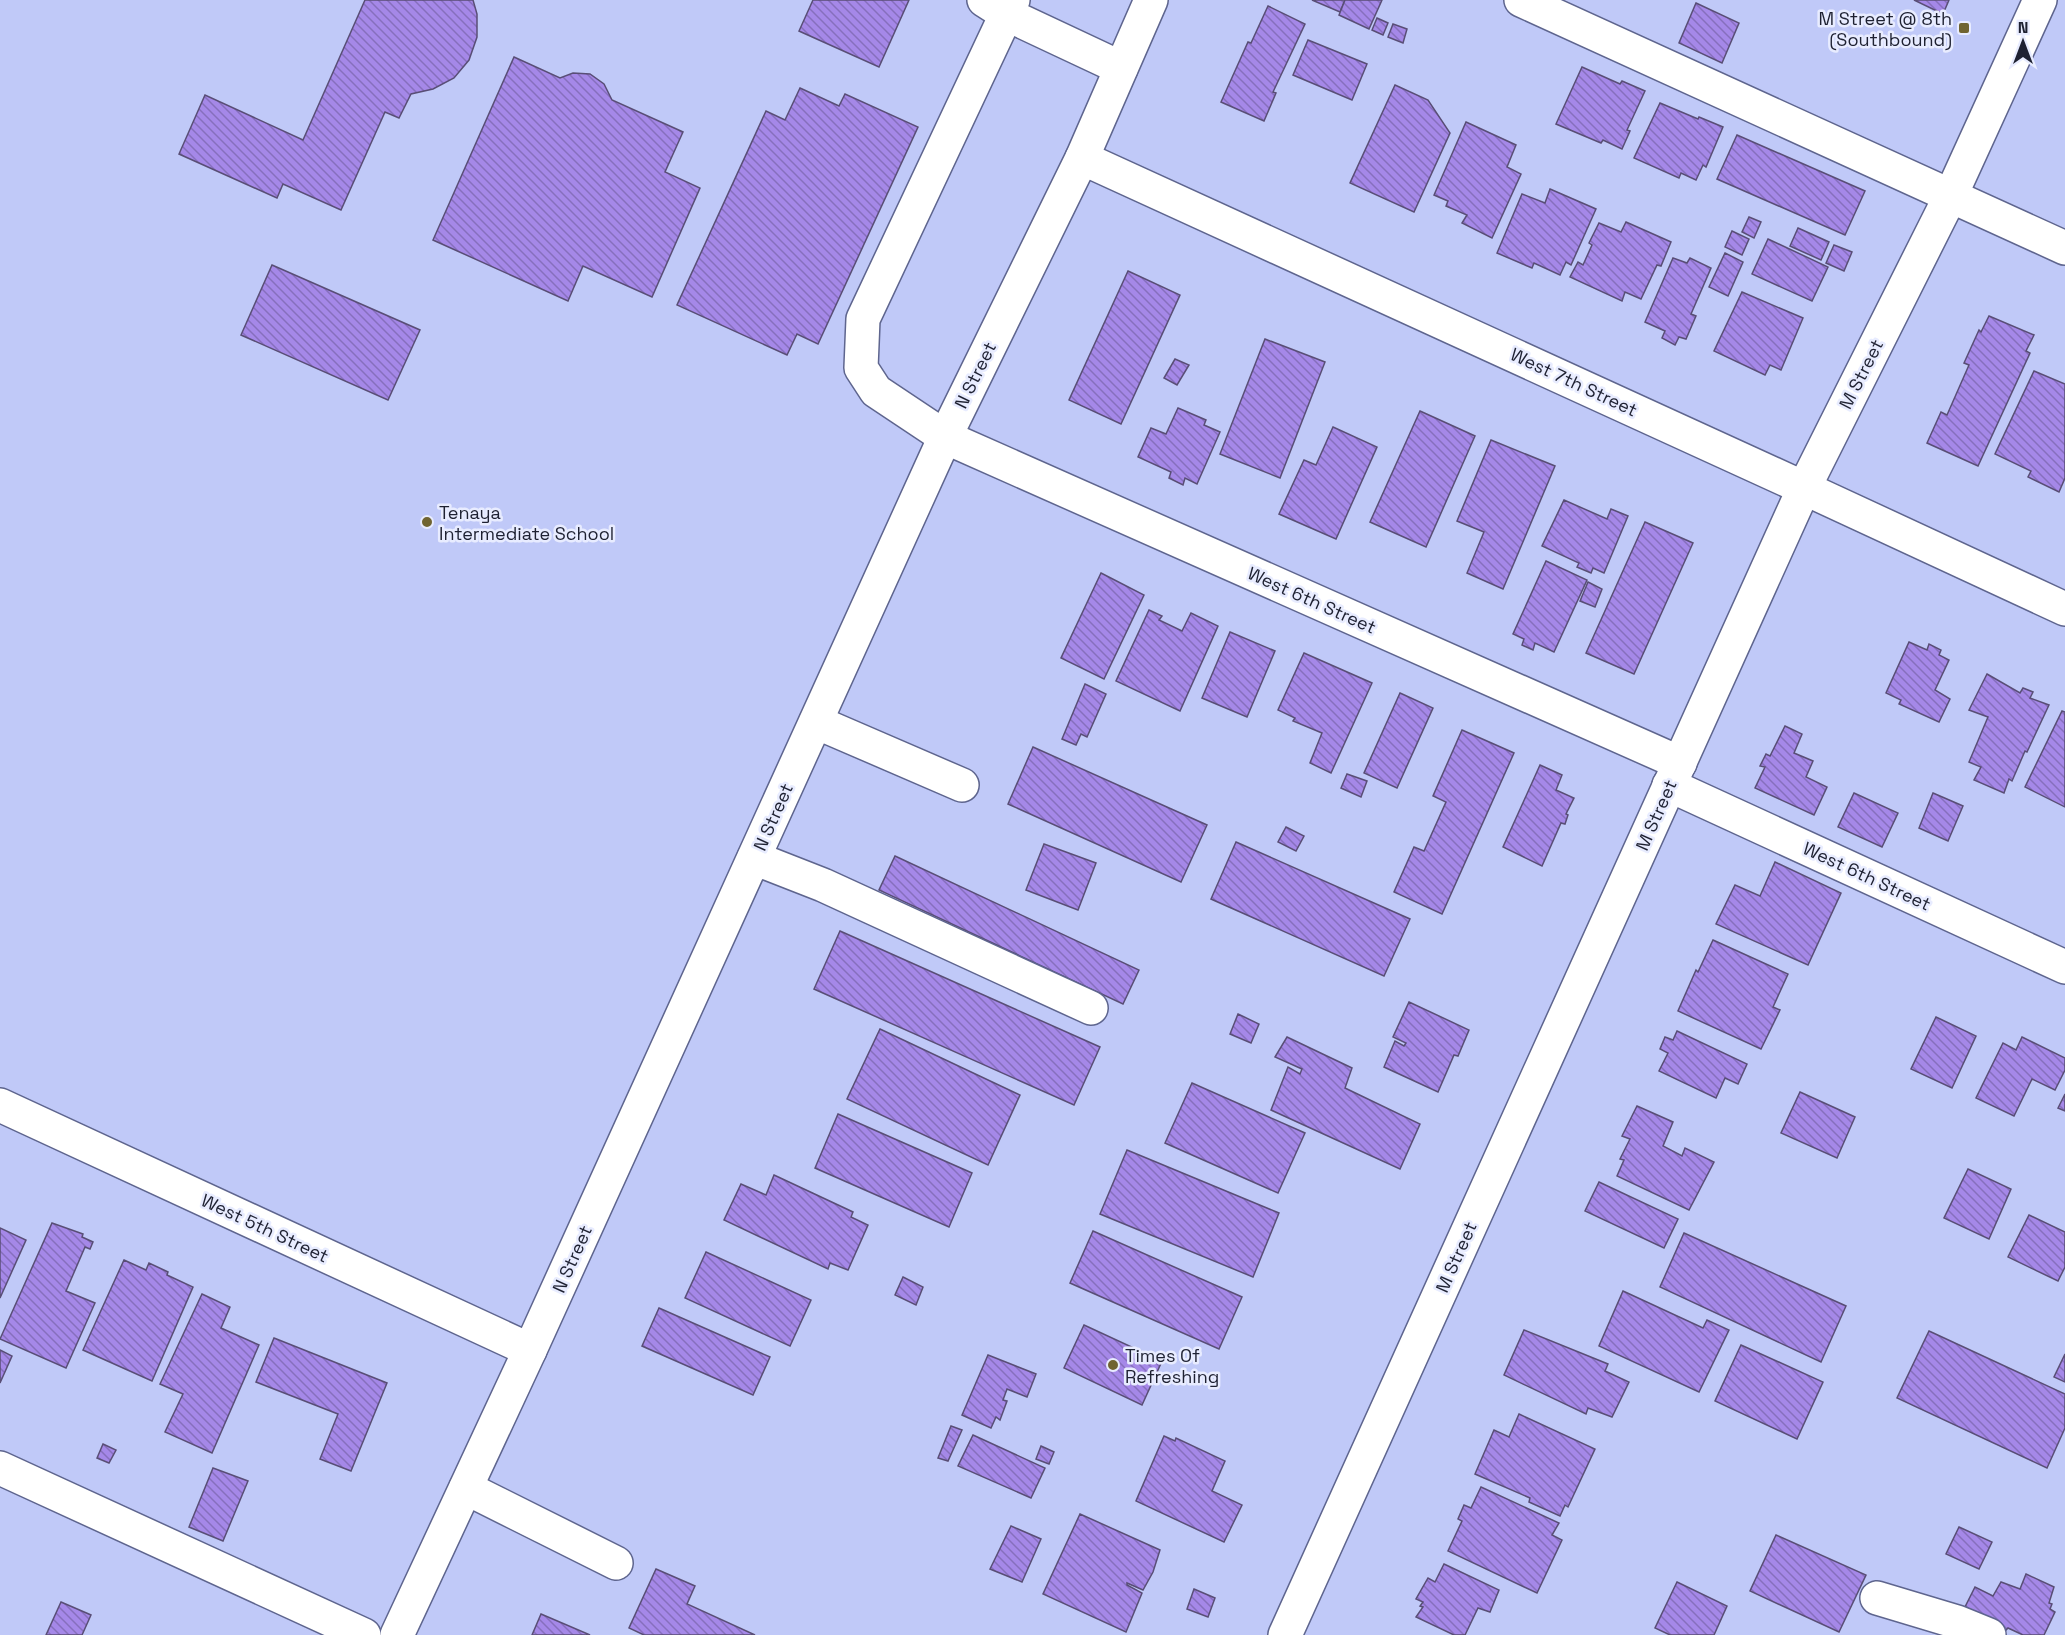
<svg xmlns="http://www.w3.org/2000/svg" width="2065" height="1635" viewBox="0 0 2065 1635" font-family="'Space Grotesk',sans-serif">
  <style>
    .building { fill: url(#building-back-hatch); stroke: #594e76; stroke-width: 1.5 }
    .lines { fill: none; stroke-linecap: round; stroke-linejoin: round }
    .minor-casing { stroke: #5e658e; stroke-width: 36 }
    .minor { stroke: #fff; stroke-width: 33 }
    .poi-dot { fill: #706431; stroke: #e8ecff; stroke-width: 2 }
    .labels { text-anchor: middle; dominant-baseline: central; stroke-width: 5; stroke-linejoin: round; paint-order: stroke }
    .poi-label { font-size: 18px; fill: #1e2132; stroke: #e8ecff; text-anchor: start }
    .street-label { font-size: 18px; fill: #1e2132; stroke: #e8ecff }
  </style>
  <defs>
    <pattern id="building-back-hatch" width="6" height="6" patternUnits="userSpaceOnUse" patternTransform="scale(1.5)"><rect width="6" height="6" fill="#a588e8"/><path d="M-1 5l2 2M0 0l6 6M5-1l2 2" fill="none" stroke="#866fbd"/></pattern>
  </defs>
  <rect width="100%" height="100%" fill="#c0c9f8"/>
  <g class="building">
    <path d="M365,0H473L477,14V37L469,60L454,78L433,89L411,94L399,118L385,112L341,210L283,184L277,198L179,154L205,95L303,140Z"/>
    <path d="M813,0H909L879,67L799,31Z"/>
    <path d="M1312,0H1345L1340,12Z"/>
    <path d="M1345,0H1382L1369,29L1339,15Z"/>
    <path d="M1914,0H1949L1943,14Z"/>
    <path d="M1696,3L1739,23L1722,63L1679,43Z"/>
    <path d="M1268,6L1305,24L1273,92L1276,93L1264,121L1221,102L1248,42L1251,43Z"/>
    <path d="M1377,18L1388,23L1383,35L1372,30Z"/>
    <path d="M1393,24L1407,29L1403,43L1388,37Z"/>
    <path d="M1308,40L1367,64L1352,100L1293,75Z"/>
    <path d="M514,57L560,78L573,73L590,74L604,84L612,100L683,132L665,172L700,188L652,297L583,266L568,301L433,240Z"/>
    <path d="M1582,67L1620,84L1622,81L1645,91L1627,130L1630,131L1622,149L1603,140L1601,143L1556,124Z"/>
    <path d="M1395,85L1428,100L1450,133L1414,212L1350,183Z"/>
    <path d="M800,88L839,106L845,94L918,127L818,344L797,334L787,355L677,305L766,111L785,120Z"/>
    <path d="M1660,103L1698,119L1699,117L1723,127L1706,167L1703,165L1696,180L1681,173L1679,178L1634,158Z"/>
    <path d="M1466,122L1516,145L1507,167L1521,174L1492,238L1462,223L1467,215L1446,206L1448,201L1434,195Z"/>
    <path d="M1737,135L1865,191L1845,235L1717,179Z"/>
    <path d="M1550,189L1596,209L1571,265L1566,262L1560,275L1534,263L1532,268L1497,253L1522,194L1545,203Z"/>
    <path d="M1749,217L1761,222L1754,238L1742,232Z"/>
    <path d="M1626,222L1671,242L1661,266L1657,265L1641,299L1625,292L1622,301L1570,277L1578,262L1583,265L1592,245L1589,243L1599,223L1621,232Z"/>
    <path d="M1798,228L1829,242L1821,260L1790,246Z"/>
    <path d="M1732,231L1749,239L1742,255L1725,247Z"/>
    <path d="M1768,239L1828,267L1812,301L1752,274Z"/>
    <path d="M1834,245L1852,252L1844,271L1826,263Z"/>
    <path d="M1725,253L1743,262L1728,296L1709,287Z"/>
    <path d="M1673,258L1687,263L1690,258L1711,268L1691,314L1696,316L1686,339L1679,337L1675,345L1662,338L1665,331L1645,322Z"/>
    <path d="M272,265L420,330L388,400L241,335Z"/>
    <path d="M1128,271L1180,295L1121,424L1069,400Z"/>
    <path d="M1742,292L1803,318L1781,370L1770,365L1765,375L1714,351Z"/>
    <path d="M1989,316L2034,335L2026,351L2030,353L1978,466L1927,443L1941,412L1947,415L1969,365L1964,363L1979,330L1981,332Z"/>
    <path d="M1265,339L1325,362L1280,478L1220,454Z"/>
    <path d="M1175,359L1189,365L1177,385L1164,378Z"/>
    <path d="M2034,371L2065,384V478L2059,492L2028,477L2031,471L1995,454Z"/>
    <path d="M1178,408L1206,420L1204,425L1220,432L1197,484L1185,478L1183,485L1169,478L1171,472L1138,457L1151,428L1166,434Z"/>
    <path d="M1420,411L1475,436L1426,547L1370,522Z"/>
    <path d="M1333,427L1377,447L1336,539L1279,514L1304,460L1316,465Z"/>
    <path d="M1491,440L1555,466L1503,589L1467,573L1484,532L1457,521Z"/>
    <path d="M1564,500L1607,519L1611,509L1628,516L1604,573L1593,568L1591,573L1577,567L1579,563L1542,546Z"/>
    <path d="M1645,522L1693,543L1634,674L1586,653Z"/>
    <path d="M1546,561L1587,580L1554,652L1535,643L1533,650L1522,645L1524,639L1513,634Z"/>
    <path d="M1101,573L1144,595L1104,679L1061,658Z"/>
    <path d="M1588,582L1602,589L1595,607L1580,601Z"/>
    <path d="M1149,610L1162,616L1159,620L1182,631L1191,613L1218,626L1180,711L1116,681Z"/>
    <path d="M1230,632L1275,651L1247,717L1202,698Z"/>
    <path d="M1909,642L1927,650L1929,644L1941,650L1939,655L1949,660L1935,690L1950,699L1939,722L1899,704L1901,700L1886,693Z"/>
    <path d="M1304,653L1372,683L1331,773L1310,763L1322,733L1293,721L1295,718L1278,710Z"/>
    <path d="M1987,674L2020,693L2023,688L2033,692L2030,698L2049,705L2027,752L2025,751L2012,781L2009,779L2004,793L1974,780L1981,767L1969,762L1988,717L1969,710Z"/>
    <path d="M1085,684L1106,694L1087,737L1081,734L1076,745L1062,739Z"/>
    <path d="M1400,693L1433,708L1397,788L1364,773Z"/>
    <path d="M2062,711L2065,712V807L2025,787Z"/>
    <path d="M1785,726L1802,734L1794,753L1813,761L1806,777L1827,787L1814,815L1755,788L1765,767L1760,766L1766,754L1770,756Z"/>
    <path d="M1462,730L1514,753L1442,914L1394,892L1414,847L1424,851L1446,802L1433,796Z"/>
    <path d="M1033,747L1207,825L1181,882L1008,804Z"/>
    <path d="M1540,765L1562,775L1556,790L1574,798L1566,814L1568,815L1565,824L1561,823L1542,866L1503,847Z"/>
    <path d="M1347,774L1367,781L1361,797L1341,788Z"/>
    <path d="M1854,793L1898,813L1882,847L1838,827Z"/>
    <path d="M1933,793L1963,806L1948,841L1919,828Z"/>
    <path d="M1286,827L1304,836L1296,851L1278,842Z"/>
    <path d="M1236,842L1410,919L1384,976L1211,899Z"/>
    <path d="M1044,844L1096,863L1078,910L1026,890Z"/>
    <path d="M895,856L1139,970L1123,1004L879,890Z"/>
    <path d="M1775,862L1841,893L1808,965L1716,924L1735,885L1760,896Z"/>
    <path d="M840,931L1100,1047L1074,1105L814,989Z"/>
    <path d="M1713,940L1788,974L1773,1007L1780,1010L1761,1049L1678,1011L1696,970L1698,972Z"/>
    <path d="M1409,1002L1469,1030L1458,1056L1454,1055L1438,1092L1384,1067L1395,1041L1404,1046L1406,1043L1393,1037Z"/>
    <path d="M1238,1014L1259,1024L1251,1043L1230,1034Z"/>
    <path d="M1936,1017L1976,1036L1952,1088L1911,1069Z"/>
    <path d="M880,1029L1020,1095L988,1165L847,1099Z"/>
    <path d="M1677,1031L1747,1064L1738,1084L1725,1078L1716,1098L1659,1071L1668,1053L1660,1049L1665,1037L1673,1040Z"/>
    <path d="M1287,1037L1352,1068L1345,1088L1420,1124L1400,1169L1271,1110L1288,1067L1300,1074L1302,1069L1275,1057Z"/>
    <path d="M2022,1037L2065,1058V1070L2055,1090L2032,1079L2014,1116L1976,1098L2003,1043L2016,1050Z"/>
    <path d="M1192,1083L1305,1133L1278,1193L1165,1143Z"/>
    <path d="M1800,1092L1855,1117L1837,1158L1781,1133Z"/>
    <path d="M2065,1094V1111L2058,1108Z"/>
    <path d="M1637,1106L1673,1122L1663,1146L1682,1156L1685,1148L1714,1162L1689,1210L1617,1176L1624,1160L1620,1159L1630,1139L1622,1136Z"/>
    <path d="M838,1114L972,1173L949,1227L815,1168Z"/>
    <path d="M1127,1150L1279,1213L1253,1277L1100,1214Z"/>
    <path d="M1968,1169L2011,1189L1989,1239L1944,1218Z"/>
    <path d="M774,1175L853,1212L851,1217L868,1225L848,1270L830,1263L828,1269L724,1220L741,1184L766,1195Z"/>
    <path d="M1599,1182L1678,1219L1664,1248L1585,1211Z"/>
    <path d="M2029,1215L2065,1232V1267L2058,1281L2008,1257Z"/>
    <path d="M52,1223L83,1234L82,1237L93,1242L90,1249L85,1247L66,1291L95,1303L66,1368L0,1339Z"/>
    <path d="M0,1228L26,1240L0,1298Z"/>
    <path d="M1093,1231L1242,1297L1219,1349L1070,1283Z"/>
    <path d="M1684,1233L1846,1306L1821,1362L1660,1287Z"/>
    <path d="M706,1252L811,1300L790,1346L685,1298Z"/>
    <path d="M124,1260L146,1270L149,1263L168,1272L167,1275L193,1287L152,1381L83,1350Z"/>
    <path d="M903,1277L923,1287L916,1305L895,1295Z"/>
    <path d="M1623,1291L1703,1328L1707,1320L1729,1330L1699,1392L1599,1346Z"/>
    <path d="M202,1294L230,1307L221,1328L259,1345L212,1453L165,1432L183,1394L160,1384Z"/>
    <path d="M659,1308L770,1357L753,1395L642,1346Z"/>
    <path d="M1084,1325L1162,1361L1142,1405L1064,1368Z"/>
    <path d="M1524,1330L1608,1364L1605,1371L1629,1382L1612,1417L1588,1408L1586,1414L1504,1375Z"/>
    <path d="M1929,1331L2065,1394V1428L2047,1468L1897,1398Z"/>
    <path d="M274,1338L387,1383L351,1471L320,1459L338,1414L256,1382Z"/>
    <path d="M1741,1345L1823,1382L1797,1439L1715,1401Z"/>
    <path d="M0,1350L12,1356L0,1383Z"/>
    <path d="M2065,1354V1382L2054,1377Z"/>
    <path d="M988,1355L1036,1374L1027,1397L1007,1389L1003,1400L1007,1401L1000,1420L996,1417L991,1428L962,1415Z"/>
    <path d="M1519,1414L1595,1449L1568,1507L1565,1505L1560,1516L1529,1502L1530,1498L1475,1474L1494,1430L1509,1437Z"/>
    <path d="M951,1426L962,1430L948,1461L938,1458Z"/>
    <path d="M973,1435L1045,1468L1031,1498L958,1466Z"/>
    <path d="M1164,1436L1175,1441L1176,1438L1225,1461L1212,1491L1242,1505L1224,1542L1136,1501Z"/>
    <path d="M103,1444L116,1450L109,1463L97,1458Z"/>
    <path d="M1041,1446L1054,1452L1049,1464L1036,1459Z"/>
    <path d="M213,1468L248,1481L223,1541L189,1527Z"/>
    <path d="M1481,1487L1559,1523L1552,1535L1562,1540L1537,1593L1448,1551L1462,1521L1458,1519L1464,1505L1471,1508Z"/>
    <path d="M1080,1514L1160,1550L1153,1572L1143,1590L1127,1583V1585L1142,1593L1126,1632L1043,1594Z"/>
    <path d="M1011,1526L1041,1539L1022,1582L990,1569Z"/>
    <path d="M1959,1527L1992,1542L1979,1569L1946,1554Z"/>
    <path d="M1776,1535L1866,1575L1839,1632L1750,1591Z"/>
    <path d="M1444,1564L1499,1590L1490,1612L1478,1608L1465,1635H1454L1416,1617L1423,1607L1420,1606L1423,1602L1416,1599L1428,1578L1435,1582Z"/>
    <path d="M656,1569L695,1586L687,1604L755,1635H644L629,1628Z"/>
    <path d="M2026,1574L2054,1587L2049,1603L2052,1604L2050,1609L2055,1612L2044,1635H2023L2008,1628L2006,1630L1996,1626L1997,1623L1965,1607L1975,1587L1993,1596L2001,1582L2020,1589Z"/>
    <path d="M1677,1582L1727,1606L1714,1635H1670L1655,1628Z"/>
    <path d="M1194,1589L1215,1598L1208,1617L1187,1609Z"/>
    <path d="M61,1602L91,1615L82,1635H46Z"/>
    <path d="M541,1614L590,1635H532Z"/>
  </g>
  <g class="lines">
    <g class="minor-casing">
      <g id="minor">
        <path d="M984,0L1006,14L1121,68"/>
        <path d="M1013,0L863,319L861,368L876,391L945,437L1680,763"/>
        <path d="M1521,0L2065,248"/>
        <path d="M1082,158L1804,488L2065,609"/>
        <path d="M816,722L962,785"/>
        <path d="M1669,785L2065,967"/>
        <path d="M754,858L823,885L1091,1008"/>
        <path d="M0,1105L530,1350"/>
        <path d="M0,1468L364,1635"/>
        <path d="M466,1488L616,1563"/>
        <path d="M1877,1598L1957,1622L1989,1635"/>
        <path d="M397,1635L530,1350L945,437L1082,158L1151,0"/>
        <path d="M1285,1635L1804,488L1951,195L2040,0"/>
      </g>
    </g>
    <use href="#minor" class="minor"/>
  </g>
  <g class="poi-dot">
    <rect x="1958" y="22" width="12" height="12" rx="3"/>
    <circle cx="427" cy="522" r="6"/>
    <circle cx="1113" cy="1365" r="6"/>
  </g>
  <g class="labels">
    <g class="poi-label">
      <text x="1952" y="18" text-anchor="end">M Street @ 8th<tspan x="1952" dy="21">(Southbound)</tspan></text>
      <text x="439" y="512">Tenaya<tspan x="439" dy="21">Intermediate School</tspan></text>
      <text x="1125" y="1355">Times Of<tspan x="1125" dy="21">Refreshing</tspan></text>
    </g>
    <g class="street-label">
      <text transform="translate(1861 374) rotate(-63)">M Street</text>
      <text transform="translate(975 375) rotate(-64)">N Street</text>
      <text transform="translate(1574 382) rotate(25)">West 7th Street</text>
      <text transform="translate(1312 600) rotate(24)">West 6th Street</text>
      <text transform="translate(1656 815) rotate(-66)">M Street</text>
      <text transform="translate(773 817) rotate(-66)">N Street</text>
      <text transform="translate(1867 876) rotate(25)">West 6th Street</text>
      <text transform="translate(265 1228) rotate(25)">West 5th Street</text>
      <text transform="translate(1456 1257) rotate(-66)">M Street</text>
      <text transform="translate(572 1259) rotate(-66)">N Street</text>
    </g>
  </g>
  <g transform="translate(2023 42)" stroke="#e8ecff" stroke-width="4.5" paint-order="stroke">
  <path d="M0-4.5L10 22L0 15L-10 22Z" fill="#1e2132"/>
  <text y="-9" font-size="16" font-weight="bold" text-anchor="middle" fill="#1e2132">N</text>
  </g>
</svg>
